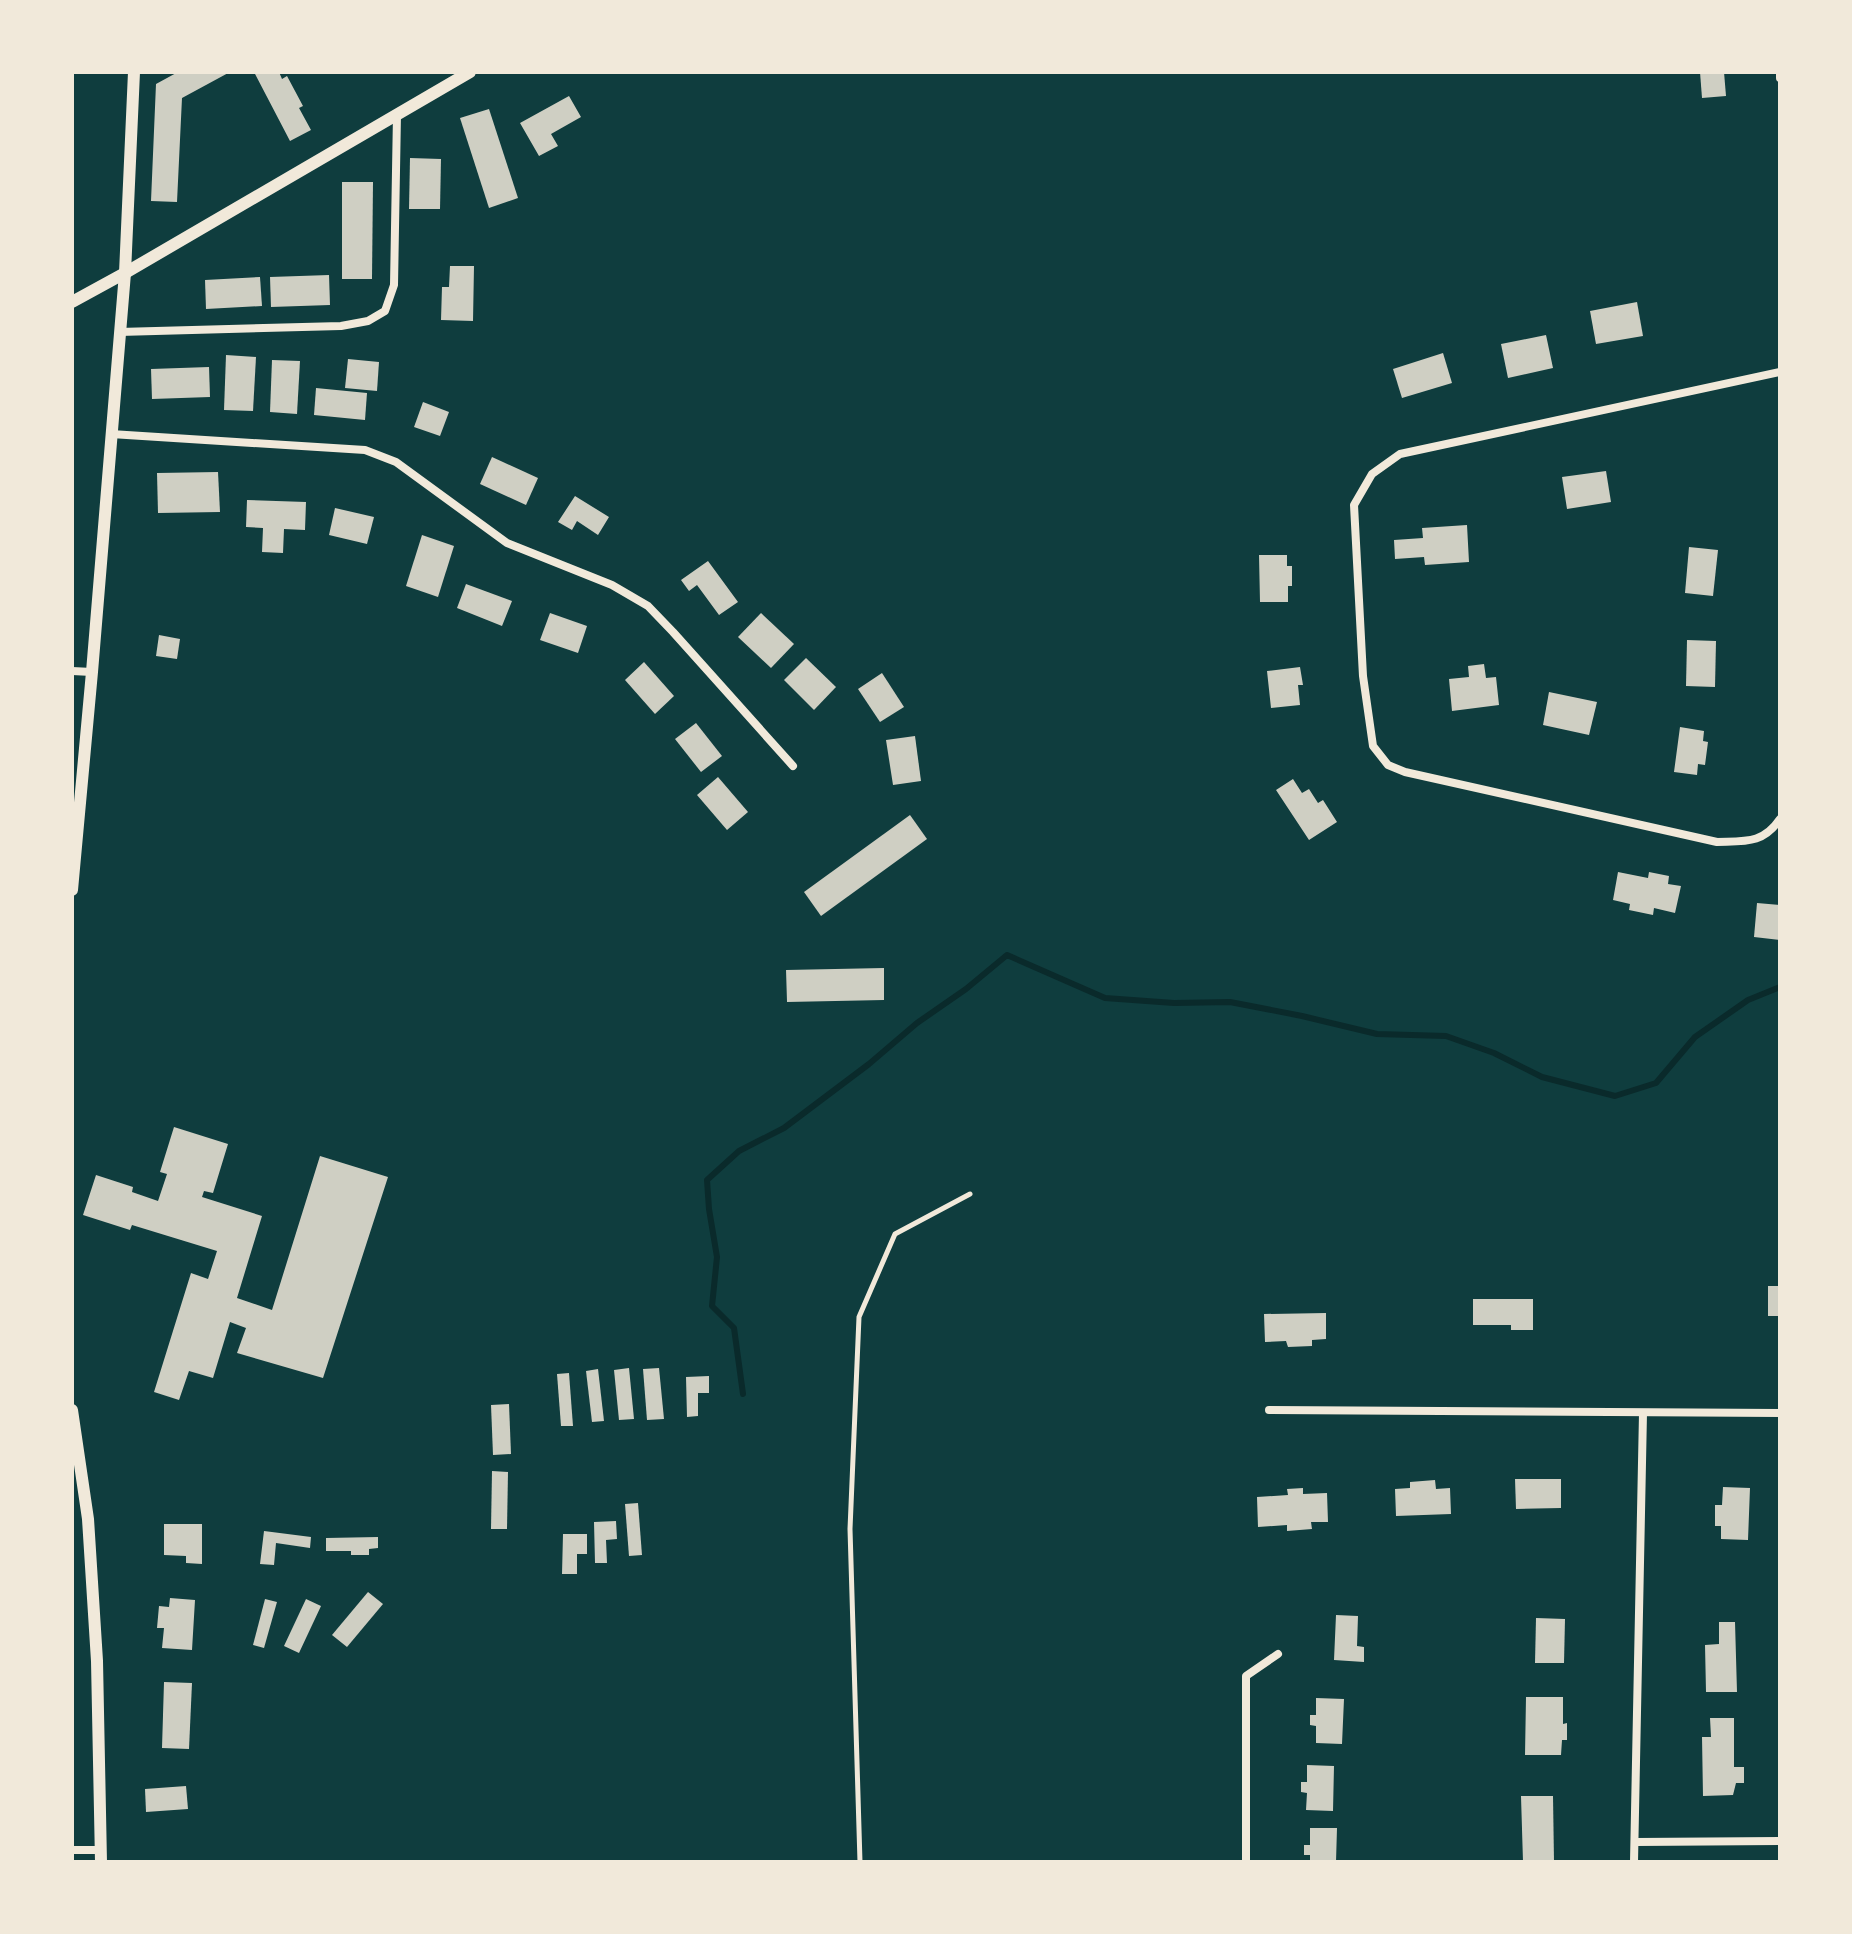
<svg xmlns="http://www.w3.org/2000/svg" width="1852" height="1934" viewBox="0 0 1852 1934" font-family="Barlow,sans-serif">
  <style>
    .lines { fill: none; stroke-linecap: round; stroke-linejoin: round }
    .stream { stroke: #0a2a2b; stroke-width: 6 }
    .building { fill: #cfcfc3 }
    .service { stroke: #f1e9da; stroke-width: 5 }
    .minor { stroke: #f1e9da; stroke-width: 8 }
    .tertiary { stroke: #f1e9da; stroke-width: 12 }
  </style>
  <rect width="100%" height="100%" fill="#0f3d3e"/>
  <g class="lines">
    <path class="stream" d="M743,1394L734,1328L712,1306L717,1257L709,1209L707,1180L739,1151L784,1128L869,1064L917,1023L966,989L1007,955L1105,998L1174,1003L1230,1002L1302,1016L1377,1034L1446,1036L1494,1053L1542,1077L1615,1096L1656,1083L1695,1037L1748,1000L1780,987"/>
  </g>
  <g class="building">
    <path d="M178,72H230L182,98L177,202L151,201L156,84Z"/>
    <path d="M254,72H279L282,79L287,76L303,106L299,108L311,130L290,141Z"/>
    <path d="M1700,72H1724L1726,96L1702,98Z"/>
    <path d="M569,96L581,117L551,134L558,146L539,156L520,123Z"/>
    <path d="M489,109L518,198L489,208L460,118Z"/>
    <path d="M410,158L441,159L440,209H409Z"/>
    <path d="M342,182H373L372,279H342Z"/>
    <path d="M450,266H474L473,321L441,320L442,287H449Z"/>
    <path d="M329,275L330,305L271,307L270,277Z"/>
    <path d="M260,277L262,306L206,309L205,280Z"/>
    <path d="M1637,302L1643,336L1596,344L1590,311Z"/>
    <path d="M1546,335L1553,368L1508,378L1501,344Z"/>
    <path d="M1443,353L1452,383L1402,398L1393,369Z"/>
    <path d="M226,355L256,357L253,411L224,410Z"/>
    <path d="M348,359L379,362L377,391L345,388Z"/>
    <path d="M272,360L300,361L297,414L270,412Z"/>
    <path d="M209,367L210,397L152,399L151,369Z"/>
    <path d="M316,388L367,393L365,420L314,415Z"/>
    <path d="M423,402L449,412L440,436L414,427Z"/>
    <path d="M492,457L538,478L526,505L480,484Z"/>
    <path d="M1606,471L1611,502L1567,509L1562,477Z"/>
    <path d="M218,472L220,512L158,513L157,473Z"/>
    <path d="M575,496L609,517L598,535L577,521L572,530L558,522Z"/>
    <path d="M247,500L306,502L305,530L284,529L283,553L262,552L263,528L246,527Z"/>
    <path d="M335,508L374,517L367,544L329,535Z"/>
    <path d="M1467,525L1469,562L1425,565L1424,557L1395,559L1394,540L1423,538L1422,528Z"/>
    <path d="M422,535L454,546L438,597L406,586Z"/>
    <path d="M1689,547L1718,550L1713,596L1685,593Z"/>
    <path d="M1259,555H1287V566H1292V586H1288V602H1260Z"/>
    <path d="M708,561L738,602L719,615L697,585L689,591L681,580Z"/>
    <path d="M466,584L512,601L502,626L457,608Z"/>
    <path d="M550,613L587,626L578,653L540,640Z"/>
    <path d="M761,613L794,644L771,668L738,637Z"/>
    <path d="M159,635L180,639L177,659L156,656Z"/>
    <path d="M1687,640L1716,641L1715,687L1686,686Z"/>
    <path d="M806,658L836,687L814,710L784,680Z"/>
    <path d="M644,662L674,696L655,714L625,680Z"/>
    <path d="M1484,664L1486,678L1496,677L1499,705L1452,711L1449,679L1469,677L1468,666Z"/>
    <path d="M1300,667L1303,685H1298L1300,705L1271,708L1267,671Z"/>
    <path d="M882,673L904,707L880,722L858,689Z"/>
    <path d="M1549,692L1597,702L1589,735L1543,725Z"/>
    <path d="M696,723L722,756L701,772L675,739Z"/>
    <path d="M1680,727L1704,731L1703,741L1708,742L1705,765L1698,764L1697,775L1674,772Z"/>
    <path d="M915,736L921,781L893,785L886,740Z"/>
    <path d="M718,777L748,812L727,830L697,795Z"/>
    <path d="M1293,779L1302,793L1309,789L1318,803L1323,800L1337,822L1309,840L1276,790Z"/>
    <path d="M910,815L927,839L821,916L804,892Z"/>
    <path d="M1618,872L1648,878L1649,872L1669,876L1668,884L1681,886L1675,913L1654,908L1653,915L1629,910L1630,904L1613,900Z"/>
    <path d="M1757,903L1780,905V940L1754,937Z"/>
    <path d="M884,968V1000L787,1002L786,970Z"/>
    <path d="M174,1127L228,1144L213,1193L204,1191L202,1197L262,1216L237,1298L272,1310L320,1156L388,1177L323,1378L237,1353L246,1328L230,1322L213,1378L189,1371L179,1400L154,1392L191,1273L208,1279L217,1251L132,1225L130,1230L83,1215L96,1175L133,1187L132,1192L158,1201L167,1174L160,1172Z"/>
    <rect x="1768" y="1286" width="12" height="30"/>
    <path d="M1473,1299H1533V1330H1511V1325H1473Z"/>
    <path d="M1326,1313V1339L1312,1340V1346L1288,1347L1286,1341L1265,1342L1264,1314Z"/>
    <path d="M629,1368L634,1419L619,1420L614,1370Z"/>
    <path d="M659,1368L664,1419L647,1420L643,1369Z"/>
    <path d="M598,1369L604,1421L592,1422L586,1371Z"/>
    <path d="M569,1373L573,1426H561L557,1374Z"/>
    <path d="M709,1376V1393H698V1416L687,1417L686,1377Z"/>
    <path d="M509,1404L511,1454L493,1455L491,1405Z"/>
    <path d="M492,1471L508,1472L507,1529H491Z"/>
    <path d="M1515,1479H1561V1508L1516,1509Z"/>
    <path d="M1435,1480L1436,1489L1450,1488L1451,1514L1396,1516L1395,1489L1410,1488V1482Z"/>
    <path d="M1723,1487L1750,1488L1748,1540L1721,1539V1526H1715V1505H1722Z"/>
    <path d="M1303,1488V1494L1327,1493L1328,1522H1311L1312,1529L1287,1531V1525L1258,1527L1257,1497L1288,1495L1287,1489Z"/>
    <path d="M638,1503L642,1555L629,1556L625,1504Z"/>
    <path d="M616,1521L617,1539L606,1540L607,1563H595L594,1522Z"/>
    <path d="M164,1524H202V1564L186,1563V1556L164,1555Z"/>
    <path d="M264,1531L311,1537L310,1548L276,1543L274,1565L260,1564Z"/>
    <path d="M563,1534H587V1554H577V1574H562Z"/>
    <path d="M378,1537V1548L369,1549V1555H351V1551H326V1538Z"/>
    <path d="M368,1592L383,1604L347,1647L332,1635Z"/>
    <path d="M170,1598L195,1600L192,1650L162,1648L164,1628H157L159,1606L169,1607Z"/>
    <path d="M265,1599L277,1602L264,1648L253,1645Z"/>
    <path d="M306,1599L321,1606L299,1653L284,1646Z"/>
    <path d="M1336,1615L1358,1616L1357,1646L1364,1647V1662L1334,1660Z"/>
    <path d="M1536,1618L1565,1619L1564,1663H1535Z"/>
    <path d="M1719,1622H1735L1737,1692H1706L1705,1645L1719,1644Z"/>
    <path d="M164,1682L192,1683L189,1749L162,1748Z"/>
    <path d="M1526,1697H1563V1724L1567,1723V1740H1562L1561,1755H1525Z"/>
    <path d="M1316,1698L1344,1699L1342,1744L1316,1743V1726L1310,1725V1715H1316Z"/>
    <path d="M1710,1718H1734V1767H1744V1783H1736L1733,1795L1703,1796L1702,1737H1711Z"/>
    <path d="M1307,1765L1334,1766L1333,1811L1306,1810L1307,1793L1301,1792V1782H1307Z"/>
    <path d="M186,1786L188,1809L146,1812L145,1789Z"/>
    <path d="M1521,1796H1553L1554,1862H1523Z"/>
    <path d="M1310,1828H1337L1336,1862H1310V1855H1304V1845H1310Z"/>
  </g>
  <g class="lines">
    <path class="service" d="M860,1862L850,1529L859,1317L895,1234L970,1194"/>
    <g class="minor">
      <path d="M1780,72V78"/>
      <path d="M119,332L341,326L368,321L385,311L394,285L397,114"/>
      <path d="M1780,372L1400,454L1372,474L1354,505L1363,676L1373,746L1388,765L1405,772L1717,842C1745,841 1763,844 1780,819"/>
      <path d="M111,434L365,450L396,462L507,543L612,585L648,606L673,632L793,766"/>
      <path d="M72,671L92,672"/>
      <path d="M1269,1410L1780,1413"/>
      <path d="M1635,1842L1780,1841"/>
      <path d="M72,1850H101"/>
      <path d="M1246,1862V1676L1278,1654"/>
      <path d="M1634,1862L1643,1413"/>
    </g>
    <g class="tertiary">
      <path d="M72,302L125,273L470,72"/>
      <path d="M72,890L92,672L125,273L134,72"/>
      <path d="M72,1410L88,1519L97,1661L101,1862"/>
    </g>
  </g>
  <rect width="1852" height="1934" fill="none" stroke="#f1e9da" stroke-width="148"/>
</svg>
